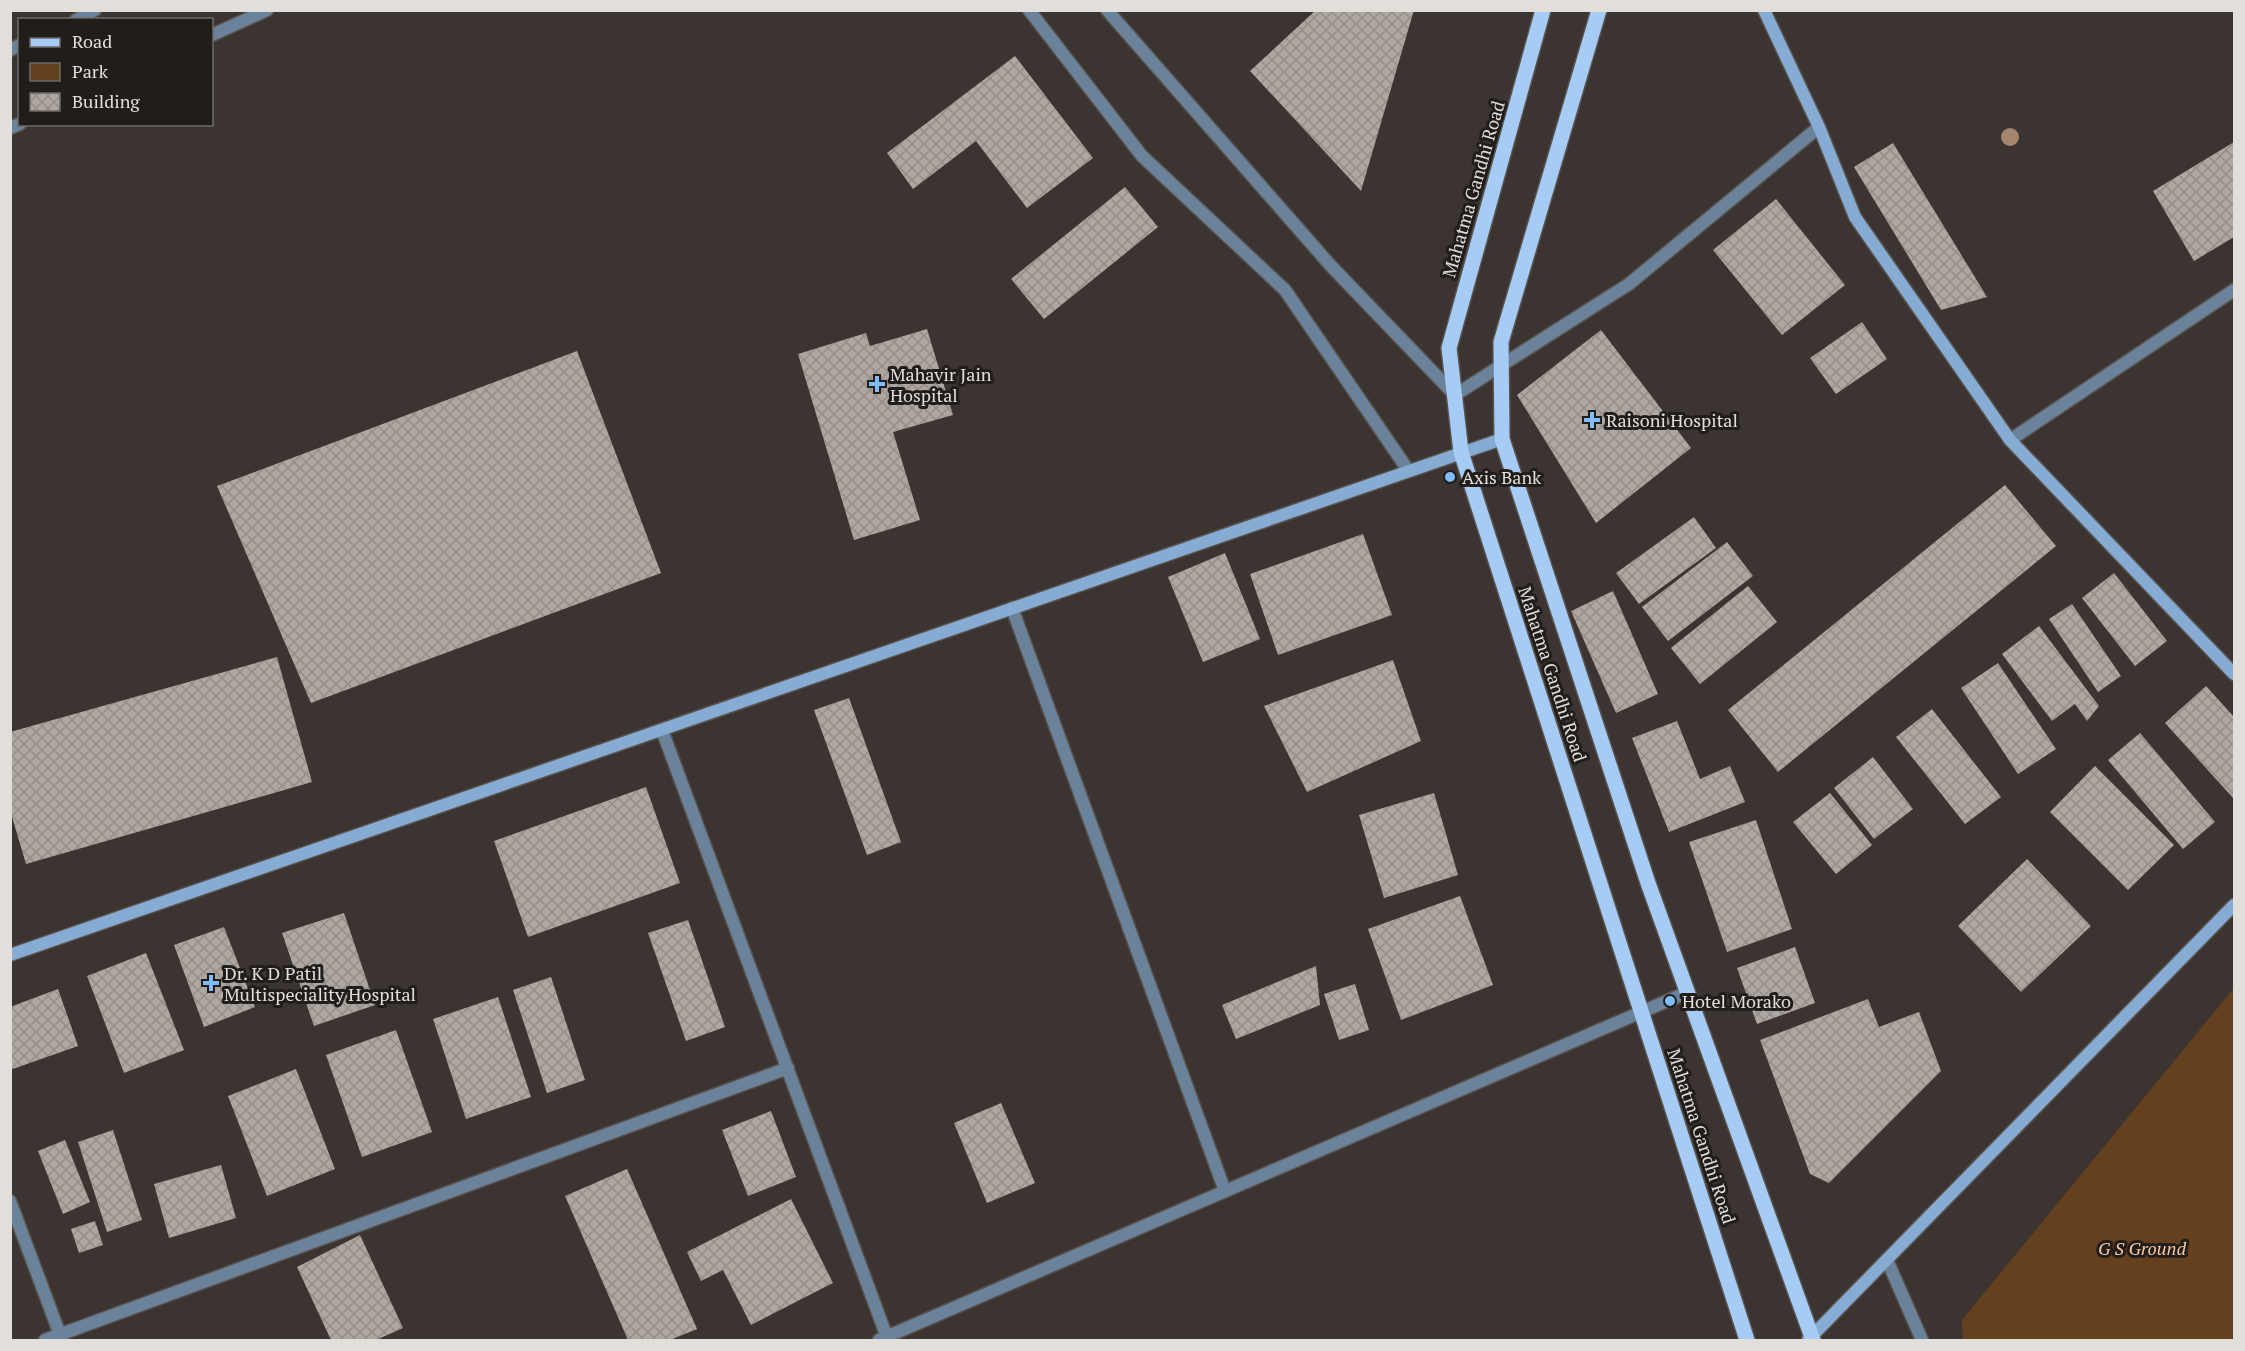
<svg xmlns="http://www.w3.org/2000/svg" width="2245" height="1351" viewBox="0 0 2245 1351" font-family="'PT Serif',serif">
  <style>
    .green { fill: #65401f }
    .building { fill: url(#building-cross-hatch) }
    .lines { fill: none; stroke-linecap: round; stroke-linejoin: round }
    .minor-casing { stroke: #59534f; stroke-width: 15 }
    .secondary-casing { stroke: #59534f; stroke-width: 15 }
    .primary-casing { stroke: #59534f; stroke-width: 18 }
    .minor { stroke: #6b829b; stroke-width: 12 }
    .secondary { stroke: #87acd4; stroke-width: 12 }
    .primary { stroke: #a6ccf5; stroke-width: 15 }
    .tree { fill: #a5866d }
    .poi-dot { fill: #81bcfa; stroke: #201d1a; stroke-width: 2 }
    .labels { text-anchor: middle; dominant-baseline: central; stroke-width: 6; stroke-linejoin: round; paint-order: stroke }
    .street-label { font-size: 18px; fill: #e2deda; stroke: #201d1a }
    .poi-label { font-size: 18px; fill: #e2deda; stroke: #201d1a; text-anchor: start }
    .park-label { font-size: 18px; font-style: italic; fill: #fcc99f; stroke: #201d1a }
  </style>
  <defs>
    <pattern id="building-cross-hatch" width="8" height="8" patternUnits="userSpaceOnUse" patternTransform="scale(1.5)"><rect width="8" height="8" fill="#aea6a0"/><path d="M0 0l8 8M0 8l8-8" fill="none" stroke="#948d88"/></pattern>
  </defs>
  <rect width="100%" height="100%" fill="#3b3430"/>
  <path class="green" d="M2234,988V1340H1963L1962,1320Z"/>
  <g class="building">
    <path d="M1316,10H1414L1361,191L1250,71Z"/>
    <path d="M1015,56L1093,158L1027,208L976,141L913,189L887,153Z"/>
    <path d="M2234,142V237L2194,261L2153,191Z"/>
    <path d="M1893,143L1987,297L1941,310L1854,167Z"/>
    <path d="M1125,187L1158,227L1044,319L1011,279Z"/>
    <path d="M1776,199L1845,285L1782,335L1713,250Z"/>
    <path d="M1862,322L1887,359L1836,394L1810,358Z"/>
    <path d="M927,329L953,415L893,432L920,520L854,540L798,354L866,333L870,346Z"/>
    <path d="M1601,330L1691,448L1596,523L1517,395Z"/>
    <path d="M577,351L661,573L311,703L217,486Z"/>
    <path d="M2005,485L2056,546L1778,772L1728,710Z"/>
    <path d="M1694,517L1716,548L1639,604L1616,573Z"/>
    <path d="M1363,534L1392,615L1278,655L1250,574Z"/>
    <path d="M1727,542L1753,576L1668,641L1642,607Z"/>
    <path d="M1225,553L1260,639L1203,662L1168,577Z"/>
    <path d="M2114,573L2167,641L2135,666L2082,598Z"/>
    <path d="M1748,586L1777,622L1700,684L1671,648Z"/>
    <path d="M1613,591L1658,694L1616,713L1571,611Z"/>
    <path d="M2072,604L2121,676L2098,692L2049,619Z"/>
    <path d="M2039,626L2099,706L2087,721L2075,704L2052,721L2002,654Z"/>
    <path d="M277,657L312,782L26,864L10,810V732Z"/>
    <path d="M1393,660L1421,741L1307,792L1264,706Z"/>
    <path d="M1998,663L2056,749L2018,774L1961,688Z"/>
    <path d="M2206,686L2234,717V799L2165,723Z"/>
    <path d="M849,698L901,842L867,855L814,710Z"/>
    <path d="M1932,709L2001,797L1965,824L1896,737Z"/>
    <path d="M1677,721L1700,779L1730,766L1745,802L1669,832L1632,738Z"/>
    <path d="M2140,733L2215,822L2183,849L2108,760Z"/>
    <path d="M1873,757L1913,809L1874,839L1834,788Z"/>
    <path d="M2095,766L2174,845L2128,890L2050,812Z"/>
    <path d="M646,787L680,883L528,937L494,841Z"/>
    <path d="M1434,793L1458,875L1384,898L1359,815Z"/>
    <path d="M1830,793L1872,845L1836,874L1793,822Z"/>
    <path d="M1756,820L1792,929L1727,952L1689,842Z"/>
    <path d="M2027,859L2091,926L2021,992L1958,926Z"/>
    <path d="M1460,896L1493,985L1401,1020L1368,929Z"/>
    <path d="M344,913L375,1005L314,1026L282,933Z"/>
    <path d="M688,920L725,1027L686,1041L648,933Z"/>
    <path d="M224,927L255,1007L204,1027L174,945Z"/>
    <path d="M1795,947L1815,1003L1757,1024L1737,968Z"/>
    <path d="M146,953L184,1050L124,1073L87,976Z"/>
    <path d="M1316,966L1320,1005L1236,1039L1222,1005Z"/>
    <path d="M551,977L585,1080L547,1093L513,990Z"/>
    <path d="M1355,984L1369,1030L1339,1040L1324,994Z"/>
    <path d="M58,989L78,1046L10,1070V1007Z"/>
    <path d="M498,997L531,1097L466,1119L433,1019Z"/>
    <path d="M1868,999L1879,1027L1919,1012L1941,1071L1829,1183L1810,1174L1760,1040Z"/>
    <path d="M396,1030L432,1132L362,1157L326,1055Z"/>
    <path d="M296,1069L335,1169L267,1196L228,1096Z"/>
    <path d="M1001,1103L1035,1183L987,1203L954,1123Z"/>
    <path d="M771,1111L796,1177L748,1196L722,1130Z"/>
    <path d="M113,1130L142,1220L107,1232L78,1142Z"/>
    <path d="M65,1140L90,1202L63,1214L38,1151Z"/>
    <path d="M221,1165L236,1218L169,1238L154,1184Z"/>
    <path d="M627,1169L697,1329L670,1340H628L565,1196Z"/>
    <path d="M791,1199L833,1283L751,1325L723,1270L701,1281L687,1252Z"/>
    <path d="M95,1221L103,1245L79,1253L71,1229Z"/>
    <path d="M360,1235L403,1328L376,1340H331L297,1267Z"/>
  </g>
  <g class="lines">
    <g class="minor-casing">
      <g id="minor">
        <path d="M1029,10L1142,156L1285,290L1408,470"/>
        <path d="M1107,10L1331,266L1455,395L1629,284L1819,127"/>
        <path d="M76,20L95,10"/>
        <path d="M212,35L267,10"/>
        <path d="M10,50L20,45"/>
        <path d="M10,128L20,124"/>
        <path d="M2010,440L2234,290"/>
        <path d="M1012,608L1225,1191"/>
        <path d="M662,730L888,1340"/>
        <path d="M10,1201L62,1340"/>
        <path d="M1887,1260L1922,1340"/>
        <path d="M45,1340L788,1068"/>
        <path d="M879,1340L1688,992"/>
      </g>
    </g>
    <g class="secondary-casing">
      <g id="secondary">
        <path d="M1764,10L1819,127L1855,217L2010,440L2234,674"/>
        <path d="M10,955L1502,439"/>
        <path d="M1808,1340L2234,905"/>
      </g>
    </g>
    <g class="primary-casing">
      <g id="primary">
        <path d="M1543,10L1449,348L1461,452L1747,1340"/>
        <path d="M1599,10L1501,342L1502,439L1648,883L1813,1340"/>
      </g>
    </g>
    <use href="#minor" class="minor"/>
    <use href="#secondary" class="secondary"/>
    <use href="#primary" class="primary"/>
  </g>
  <circle class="tree" cx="2010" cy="137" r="9"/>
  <g class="poi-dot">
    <path d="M874 375h6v6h6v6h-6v6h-6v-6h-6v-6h6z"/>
    <path d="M1589 411h6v6h6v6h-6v6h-6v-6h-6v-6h6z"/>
    <circle cx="1450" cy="477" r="6"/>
    <path d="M208 974h6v6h6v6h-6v6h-6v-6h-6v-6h6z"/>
    <circle cx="1670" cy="1001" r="6"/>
  </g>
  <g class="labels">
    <g class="street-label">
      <text transform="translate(1473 189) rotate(-74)">Mahatma Gandhi Road</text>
      <text transform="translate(1553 674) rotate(72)">Mahatma Gandhi Road</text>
      <text transform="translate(1702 1136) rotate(72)">Mahatma Gandhi Road</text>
    </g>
    <g class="poi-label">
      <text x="890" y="374">Mahavir Jain<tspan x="890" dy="21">Hospital</tspan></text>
      <text x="1606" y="420">Raisoni Hospital</text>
      <text x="1462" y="477">Axis Bank</text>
      <text x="224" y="973">Dr. K D Patil<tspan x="224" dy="21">Multispeciality Hospital</tspan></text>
      <text x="1682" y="1001">Hotel Morako</text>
    </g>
    <g class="park-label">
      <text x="2142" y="1248">G S Ground</text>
    </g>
  </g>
  <rect width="2245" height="1351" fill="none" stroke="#e2deda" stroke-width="24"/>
  <rect x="18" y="18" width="195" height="108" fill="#201d1a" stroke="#6e6a67" stroke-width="1.5"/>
  <rect x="30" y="38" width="30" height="9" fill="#a6ccf5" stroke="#6e6a67" stroke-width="1.5"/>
  <text x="72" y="48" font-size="18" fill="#e2deda">Road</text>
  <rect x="30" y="63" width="30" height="18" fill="#65401f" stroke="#6e6a67" stroke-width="1.5"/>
  <text x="72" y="78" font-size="18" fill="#e2deda">Park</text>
  <rect x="30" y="93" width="30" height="18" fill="url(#building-cross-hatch)" stroke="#6e6a67" stroke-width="1.5"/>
  <text x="72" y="108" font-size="18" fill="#e2deda">Building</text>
</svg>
